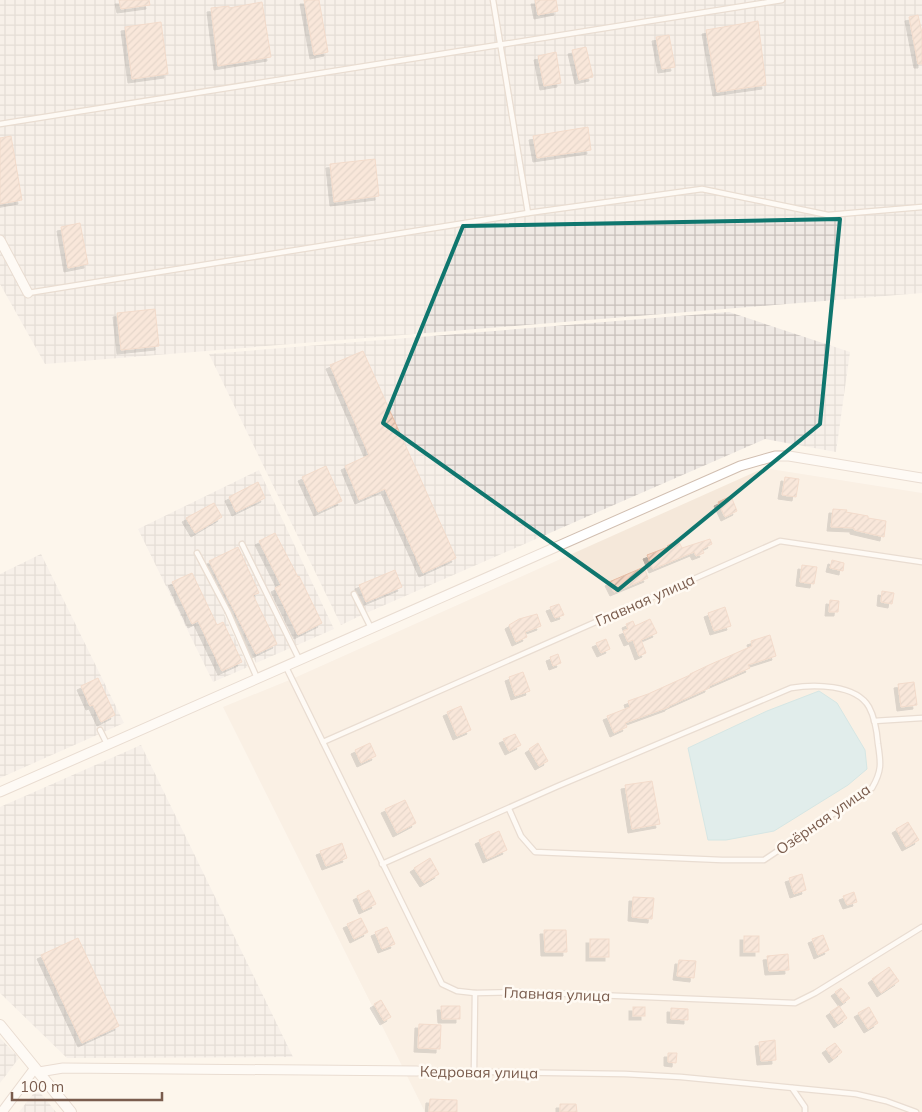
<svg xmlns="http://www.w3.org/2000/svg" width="922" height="1112" viewBox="0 0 922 1112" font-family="Mulish,sans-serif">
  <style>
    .residential { fill: #f5e8da }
    .industrial { fill: url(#industrial-grid) }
    .water { fill: #bfe3e8; stroke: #a5d3da }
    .building { fill: url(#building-hatch); stroke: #e6bba3; filter: url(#shadow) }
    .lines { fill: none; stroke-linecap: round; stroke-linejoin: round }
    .service-casing { stroke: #d1beb0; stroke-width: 7 }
    .minor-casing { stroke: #d1beb0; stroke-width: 11 }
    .tertiary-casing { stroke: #d1beb0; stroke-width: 12 }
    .service { stroke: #fff; stroke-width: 4.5 }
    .minor { stroke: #fff; stroke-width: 9 }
    .tertiary { stroke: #fff; stroke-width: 10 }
    .marked { fill: none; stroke: #0f766e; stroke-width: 4; stroke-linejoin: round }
    .labels { text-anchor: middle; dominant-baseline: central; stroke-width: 5; stroke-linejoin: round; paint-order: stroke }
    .street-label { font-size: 15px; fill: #7a5c4d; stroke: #fffaf3 }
  </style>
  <defs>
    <pattern id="industrial-grid" width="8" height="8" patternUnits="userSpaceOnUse" patternTransform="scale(1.25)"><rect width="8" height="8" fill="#efe9e4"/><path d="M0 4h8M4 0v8" fill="none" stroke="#c7c0bb"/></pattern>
    <pattern id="building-hatch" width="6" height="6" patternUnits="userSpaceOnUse" patternTransform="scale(1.25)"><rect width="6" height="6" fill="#f3d5c3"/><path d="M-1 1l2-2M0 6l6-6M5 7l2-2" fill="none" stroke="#cab0a1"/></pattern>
    <filter id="shadow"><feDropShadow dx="-4" dy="4" stdDeviation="0" flood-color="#0004"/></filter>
  </defs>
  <rect width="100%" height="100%" fill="#fdf6ec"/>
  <path class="residential" d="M764,468L922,493V1112H425L223,707L292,679Z"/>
  <g class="industrial">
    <path d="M0,0H922V293L45,364L0,284Z"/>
    <path d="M729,312L850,352L836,452L765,439L364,614L341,625L209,354Z"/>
    <path d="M259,470L334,629L256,663L232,611L224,614L248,667L213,682L138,529Z"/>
    <path d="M41,554L124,723L0,778V574Z"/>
    <path d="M141,745L293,1057L67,1058L0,993V807Z"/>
    <path d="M0,1038L19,1058L0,1083Z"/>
    <path d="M37,1089L56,1112H19Z"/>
  </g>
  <path class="water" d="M819,691L837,703L865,750L867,769L848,785L774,831L726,840H708L688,748L767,711Z"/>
  <g class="building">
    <path d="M119,0H149L150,5L121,9Z"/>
    <path d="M304,0H319L328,52L314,55Z"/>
    <path d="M535,0H556L558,11L538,15Z"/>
    <path d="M262,2L271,57L218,66L211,8L229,6V8Z"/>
    <path d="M918,15L922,33V64H918L909,17Z"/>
    <path d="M758,21L766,85L717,92L706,30Z"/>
    <path d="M161,22L168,74L132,79L125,27Z"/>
    <path d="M669,35L675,67L662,69L656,37Z"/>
    <path d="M586,47L593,77L579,80L572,50Z"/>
    <path d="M556,52L561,83L544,86L538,56Z"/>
    <path d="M588,127L591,150L537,158L533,136Z"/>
    <path d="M11,136L22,200L0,204V138Z"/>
    <path d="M375,159L379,196L334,202L330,164Z"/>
    <path d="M80,223L88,264L68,268L61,227Z"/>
    <path d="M155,309L159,346L121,350L117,313Z"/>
    <path d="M363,351L456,558L423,573L385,489L359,500L345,466L369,455L330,365Z"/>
    <path d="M326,466L342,501L318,512L302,477Z"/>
    <path d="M785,477L799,479L796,497L782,495Z"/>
    <path d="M258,482L265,498L236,512L229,497Z"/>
    <path d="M731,496L737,511L725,517L718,502Z"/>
    <path d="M214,503L222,517L195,533L186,518Z"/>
    <path d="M833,509L847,510L846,512L868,516V518L886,521L884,537L854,530V528L831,527Z"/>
    <path d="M275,533L298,577L299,576L322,623L298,635L275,588L281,585L259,541Z"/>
    <path d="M710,539L712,544L702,549L704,553L696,556L694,552L653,569L647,555L668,547L667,546L678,540L682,548Z"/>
    <path d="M238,547L259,593L253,595L277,644L256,654L209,561Z"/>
    <path d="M832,560L844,563L843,571L830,568Z"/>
    <path d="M802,565L817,567L814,584L800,582Z"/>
    <path d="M644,567L648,578L614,592L609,582Z"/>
    <path d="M395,570L402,587L366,602L359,585Z"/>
    <path d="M192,573L217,625L223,622L242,662L222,671L198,621L192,624L172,582Z"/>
    <path d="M882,591L894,593L892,604L881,602Z"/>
    <path d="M830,600L839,601L838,612H829Z"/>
    <path d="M559,604L564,615L555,618L550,607Z"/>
    <path d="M725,607L731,626L714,631L708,613Z"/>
    <path d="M537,614L541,626L525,632L527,637L516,642L509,625L519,619Z"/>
    <path d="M650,619L657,633L641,640L646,653L639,656L633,640L628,642L623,631L628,629L626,624L633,621L635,626Z"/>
    <path d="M770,635L776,656L748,665L750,668L709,686V688L669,706V707L625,723L627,727L614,733L607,716L630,707L628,701L648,694L690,675V674L709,665L752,646L751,641Z"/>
    <path d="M606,639L610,649L601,653L596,643Z"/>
    <path d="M558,654L561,663L553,666L550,657Z"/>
    <path d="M523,672L530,691L515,696L509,677Z"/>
    <path d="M98,678L115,715L101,722L93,705L90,706L81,686Z"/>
    <path d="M914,682L917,705L901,707L898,684Z"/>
    <path d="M461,706L471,730L457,736L447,712Z"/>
    <path d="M515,734L521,745L509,751L503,739Z"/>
    <path d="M370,743L376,756L361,763L355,750Z"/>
    <path d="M538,743L548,761L539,766L529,749Z"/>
    <path d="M652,781L660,824L632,829L625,785Z"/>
    <path d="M405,800L416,823L397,833L385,809Z"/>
    <path d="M908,822L919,840L906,847L896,829Z"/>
    <path d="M499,831L507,850L487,859L479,840Z"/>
    <path d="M342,843L347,858L326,866L320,851Z"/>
    <path d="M430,858L439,874L424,883L414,868Z"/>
    <path d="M802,874L806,890L794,894L789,878Z"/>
    <path d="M369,890L376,904L363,910L357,896Z"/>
    <path d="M854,892L857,902L847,905L843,896Z"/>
    <path d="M633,897L654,898L652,919L632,917Z"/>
    <path d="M361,918L368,932L354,939L347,924Z"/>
    <path d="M387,927L395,944L382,949L375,932Z"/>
    <path d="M544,930H566L567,952H545Z"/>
    <path d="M823,935L829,950L818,955L812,939Z"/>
    <rect x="744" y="936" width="15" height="16"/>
    <path d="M78,938L119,1026L82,1043L41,955Z"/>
    <rect x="590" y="939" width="19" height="18"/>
    <path d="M788,954L789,970L769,971L767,956Z"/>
    <path d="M679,960L696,961L694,978L677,976Z"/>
    <path d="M889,967L899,981L881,993L872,979Z"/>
    <path d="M841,988L850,998L843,1003L835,992Z"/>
    <path d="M381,1000L391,1017L384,1021L374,1004Z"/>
    <path d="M441,1006H460V1019H442Z"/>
    <path d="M839,1006L847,1018L838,1024L830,1012Z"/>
    <rect x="633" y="1007" width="12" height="9"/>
    <path d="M869,1007L878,1023L868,1029L858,1013Z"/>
    <path d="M671,1008L688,1009V1020L671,1019Z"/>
    <path d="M419,1024L441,1025L440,1049L418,1048Z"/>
    <path d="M775,1040L776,1060L761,1061L759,1042Z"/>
    <path d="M835,1043L842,1052L833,1059L826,1049Z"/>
    <path d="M668,1053H677L676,1063L668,1062Z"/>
    <path d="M430,1099L457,1100V1112H429Z"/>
    <path d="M560,1104H576L577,1112H560Z"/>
  </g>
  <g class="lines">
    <g class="service-casing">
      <g id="service">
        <path d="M493,0L528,213"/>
        <path d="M0,124L782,0"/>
        <path d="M28,293L528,213L702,189L828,215L922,207"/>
        <path d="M242,544L299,659"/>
        <path d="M197,553L228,612L257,678"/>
        <path d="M354,594L371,628"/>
        <path d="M286,667L442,984L457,991L475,993L521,992L795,1003L815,993L922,927"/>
        <path d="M874,721L922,718"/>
        <path d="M100,730L107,744"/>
        <path d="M323,742L780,541L922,562"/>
        <path d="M382,864L558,786L791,688C813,684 856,684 869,707C875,718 877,732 878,744C881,763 882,771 872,788L764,860H722L535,852L521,836L509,809"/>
        <path d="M417,1071L625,1074L681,1077L856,1094L886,1101L916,1112"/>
        <path d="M474,1072L475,993"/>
        <path d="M792,1088L805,1107V1112"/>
      </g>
    </g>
    <g class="minor-casing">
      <g id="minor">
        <path d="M0,240L28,293"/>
        <path d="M0,792L740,466L775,456H789L922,478"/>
        <path d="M39,1072L63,1068L417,1071"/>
        <path d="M2,1112L35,1068"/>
      </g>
    </g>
    <g class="tertiary-casing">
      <path id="tertiary" d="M0,1025L71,1112"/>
    </g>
    <use href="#service" class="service"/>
    <use href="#minor" class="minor"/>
    <use href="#tertiary" class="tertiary"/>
  </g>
  <path d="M0 0H922V1112H0ZM840,219L820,424L618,590L383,423L463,226Z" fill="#fdf6ec" fill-opacity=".55" fill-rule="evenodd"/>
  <path class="marked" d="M840,219L820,424L618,590L383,423L463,226Z"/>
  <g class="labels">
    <g class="street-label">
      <text transform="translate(645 600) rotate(-24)">Главная улица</text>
      <text transform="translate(823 819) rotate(-35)">Озёрная улица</text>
      <text transform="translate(557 994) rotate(2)">Главная улица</text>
      <text transform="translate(479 1072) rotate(1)">Кедровая улица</text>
    </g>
  </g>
  <path d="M12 1092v8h150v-8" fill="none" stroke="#7a5c4d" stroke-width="2.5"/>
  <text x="20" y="1092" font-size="15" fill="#7a5c4d" stroke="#fffaf3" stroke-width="4" paint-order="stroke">100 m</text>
</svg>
